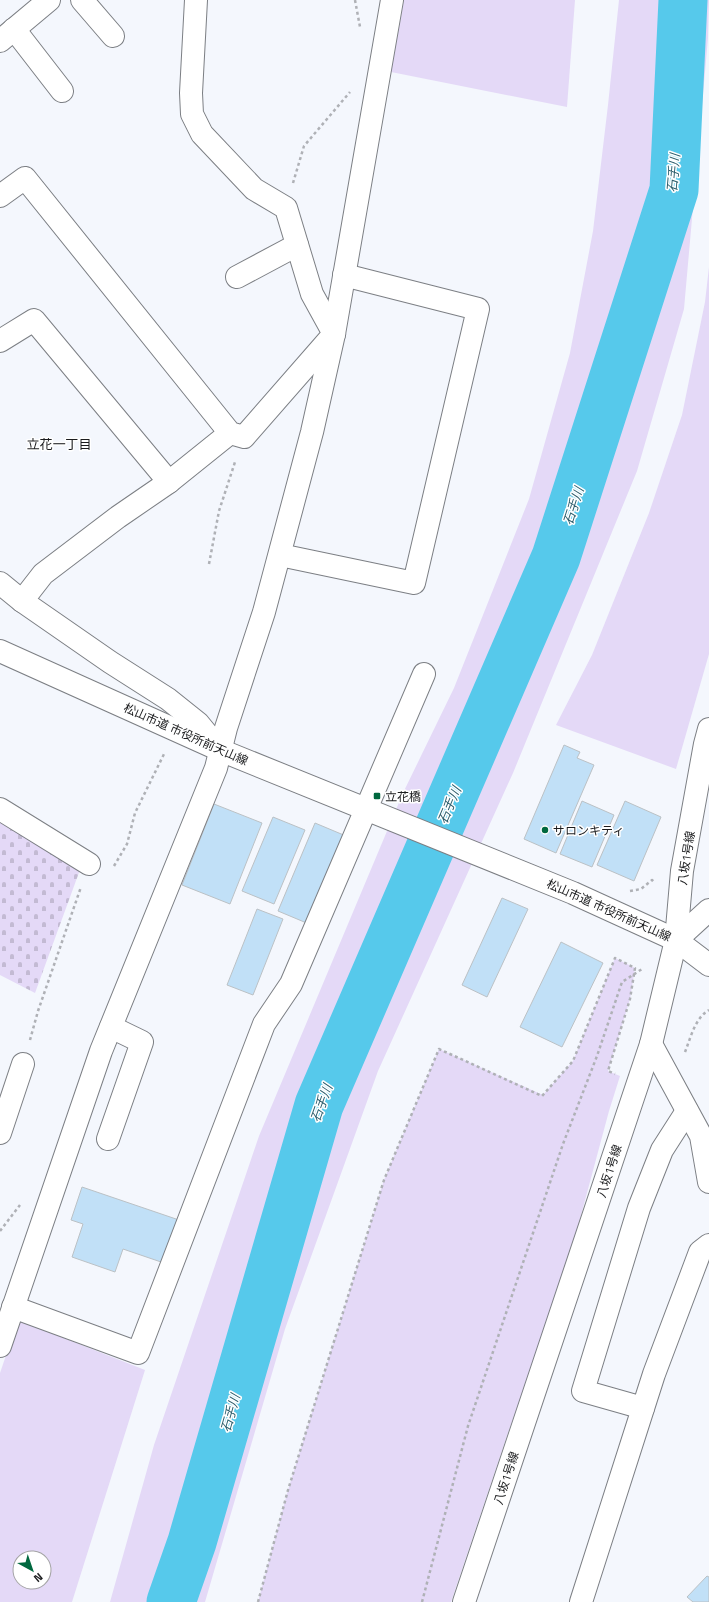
<svg xmlns="http://www.w3.org/2000/svg" width="709" height="1602" viewBox="0 0 709 1602" font-family="'Titillium Web','Noto Sans JP',sans-serif">
  <style>
    .green { fill: #e4d9f7; fill-rule: evenodd }
    .cemetery { fill: url(#cemetery-stones) }
    .lines { fill: none; stroke-linecap: round; stroke-linejoin: round }
    .river { stroke: #56c9eb; stroke-width: 49 }
    .building { fill: #c1e0f7; stroke: #bbc1c5 }
    .pedestrian-casing { stroke: #7c7f84; stroke-width: 24 }
    .minor-casing { stroke: #7c7f84; stroke-width: 24 }
    .tertiary-casing { stroke: #7c7f84; stroke-width: 24 }
    .path { stroke: #afb1b6; stroke-width: 2.5; stroke-dasharray: 3 3; stroke-linecap: butt }
    .pedestrian { stroke: #fff; stroke-width: 22 }
    .minor { stroke: #fff; stroke-width: 22 }
    .tertiary { stroke: #fff; stroke-width: 22 }
    .poi-dot { fill: #00683f; stroke: #fff; stroke-width: 1.5 }
    .labels { text-anchor: middle; dominant-baseline: central; stroke-width: 3; stroke-linejoin: round; paint-order: stroke }
    .street-label { font-size: 12px; fill: #1b1c1e; stroke: #fff }
    .poi-label { font-size: 12px; fill: #1b1c1e; stroke: #fff; text-anchor: start }
    .water-label { font-size: 13px; font-style: italic; fill: #2d5e6c; stroke: #fff }
    .neighbourhood-label { font-size: 13px; fill: #1b1c1e; stroke: #fff }
  </style>
  <defs>
    <pattern id="cemetery-stones" width="16" height="16" patternUnits="userSpaceOnUse"><rect width="16" height="16" fill="#e4d9f7"/><path d="M2 7V4a2 2 0 0 1 4 0v3zM10 15v-3a2 2 0 0 1 4 0v3z" fill="#c3bad3"/></pattern>
  </defs>
  <rect width="100%" height="100%" fill="#f4f7fd"/>
  <g class="green">
    <path d="M404,0H575L567,107L391,72Z"/>
    <path d="M619,0H709L708,38L684,309L637,471L513,773L378,1071L285,1329L205,1602H110L154,1445L259,1136L403,793L454,688L529,499L570,353L593,231L608,105Z"/>
    <path d="M709,267V654L676,769L556,725L592,655L649,513L682,415L705,302Z"/>
    <path d="M615,958L635,968L630,999L608,1071L620,1076L609,1111L566,1271L508,1433L451,1602H258L288,1490L384,1180L439,1049L543,1095L573,1061Z"/>
    <path d="M18,1320L145,1370L72,1602H0V1373ZM20,1558H44V1582H20Z"/>
  </g>
  <path class="cemetery" d="M0,818L81,867L35,993L0,975Z"/>
  <g class="lines">
    <path class="river" d="M171,1602L192,1542L319,1105L556,557L674,190L683,0"/>
  </g>
  <g class="building">
    <path d="M564,745L580,752L577,758L594,765L556,853L524,839Z"/>
    <path d="M582,801L614,815L592,867L560,854Z"/>
    <path d="M625,801L661,817L634,881L597,865Z"/>
    <path d="M214,804L262,823L230,904L182,885Z"/>
    <path d="M273,817L305,830L274,904L242,891Z"/>
    <path d="M315,823L346,836L309,924L278,911Z"/>
    <path d="M502,898L528,909L487,997L462,985Z"/>
    <path d="M257,909L283,919L253,995L227,985Z"/>
    <path d="M561,942L603,963L562,1047L520,1027Z"/>
    <path d="M82,1187L179,1220L164,1263L123,1249L115,1272L72,1257L83,1224L71,1220Z"/>
    <path d="M707,1576L709,1577V1602H693L687,1597Z"/>
  </g>
  <g class="lines">
    <g class="pedestrian-casing">
      <path id="pedestrian" d="M676,940L709,910"/>
    </g>
    <g class="minor-casing">
      <g id="minor">
        <path d="M82,0L113,36"/>
        <path d="M14,29L62,91"/>
        <path d="M0,41L49,0"/>
        <path d="M0,196L25,178L230,433L244,437L334,334L312,294L286,208L254,189L202,134L192,114L191,93L196,0"/>
        <path d="M237,277L297,245"/>
        <path d="M0,341L34,320L169,482"/>
        <path d="M280,555L414,583L478,309L344,275"/>
        <path d="M0,583L22,601L110,662L168,699L198,723L220,750"/>
        <path d="M22,601L43,574L118,517L169,482L230,433"/>
        <path d="M0,809L89,864"/>
        <path d="M651,1044L701,1136L709,1182"/>
        <path d="M0,1133L23,1064"/>
        <path d="M108,1139L142,1042L111,1027"/>
        <path d="M13,1307L138,1353L264,1024L291,984L424,674"/>
        <path d="M0,1346L101,1051L216,768L226,728L264,612L312,432L334,334L392,0"/>
        <path d="M643,1408L583,1391L639,1208L662,1150L687,1111"/>
        <path d="M581,1602L654,1374L700,1252L709,1245"/>
      </g>
    </g>
    <g class="tertiary-casing">
      <g id="tertiary">
        <path d="M0,651L220,750L573,893L676,940L709,965"/>
        <path d="M464,1602L651,1044L676,940L682,871L705,744L709,729"/>
      </g>
    </g>
    <g class="path">
      <path d="M355,0L360,27"/>
      <path d="M293,183L304,146L350,92"/>
      <path d="M209,564L219,511L235,462"/>
      <path d="M114,866L127,844L135,813L165,752"/>
      <path d="M630,891L641,889L652,880L655,883"/>
      <path d="M30,1040L38,1011L81,887"/>
      <path d="M685,1052C691,1037 695,1018 709,1010"/>
      <path d="M0,1231L20,1205"/>
      <path d="M258,1602L288,1490L384,1180L439,1049L542,1096L573,1061L615,958L635,968L630,999L608,1071L615,1074"/>
      <path d="M422,1602L468,1426L563,1144L597,1056L622,982L642,969"/>
    </g>
    <use href="#pedestrian" class="pedestrian"/>
    <use href="#minor" class="minor"/>
    <use href="#tertiary" class="tertiary"/>
  </g>
  <g class="poi-dot">
    <rect x="373" y="792" width="8" height="8" rx="2"/>
    <circle cx="545" cy="830" r="4"/>
  </g>
  <g class="labels">
    <g class="street-label">
      <text transform="translate(186 734) rotate(24)">松山市道 市役所前天山線</text>
      <text transform="translate(686 858) rotate(-81)">八坂1号線</text>
      <text transform="translate(609 910) rotate(24)">松山市道 市役所前天山線</text>
      <text transform="translate(609 1171) rotate(-72)">八坂1号線</text>
      <text transform="translate(506 1478) rotate(-72)">八坂1号線</text>
    </g>
    <g class="poi-label">
      <text x="385" y="796">立花橋</text>
      <text x="553" y="830">サロンキティ</text>
    </g>
    <g class="water-label">
      <text transform="translate(673 173) rotate(-85)">石手川</text>
      <text transform="translate(573 506) rotate(-72)">石手川</text>
      <text transform="translate(449 805) rotate(-67)">石手川</text>
      <text transform="translate(321 1103) rotate(-70)">石手川</text>
      <text transform="translate(230 1413) rotate(-74)">石手川</text>
    </g>
    <g class="neighbourhood-label">
      <text x="59" y="444">立花一丁目</text>
    </g>
  </g>
  <g transform="translate(32 1570) rotate(140)"><circle r="19" fill="#ffffff" stroke="#a4a4a5"/>
  <path d="M0-3L7 15L0 10L-7 15Z" fill="#00683f"/>
  <text y="-6" font-size="11" font-weight="bold" text-anchor="middle" fill="#1b1c1e">N</text>
  </g>
</svg>
